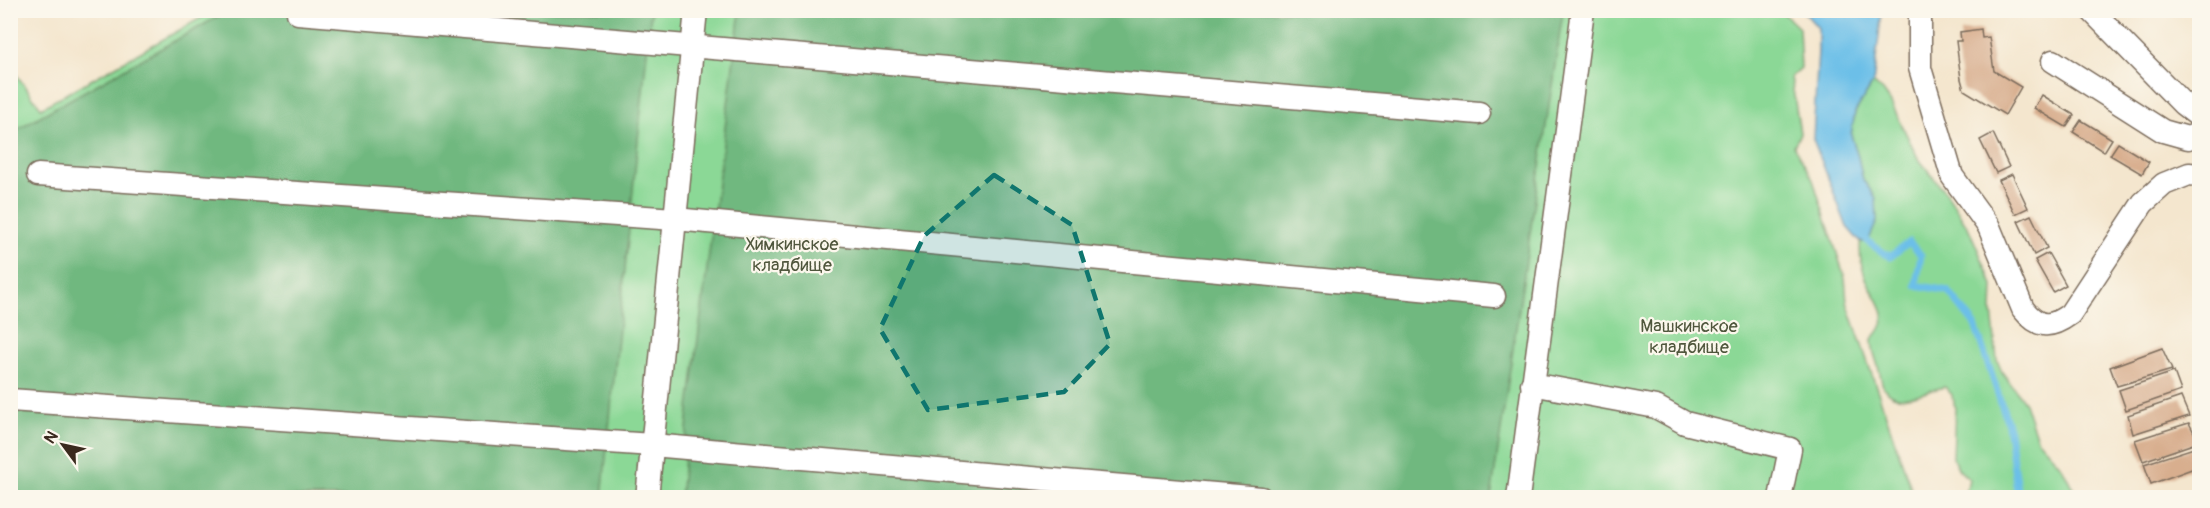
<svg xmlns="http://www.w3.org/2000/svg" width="2210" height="508" viewBox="0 0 2210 508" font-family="Pangolin,sans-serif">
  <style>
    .green { fill: #8bd896; stroke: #63815a; stroke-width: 1.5 }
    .forest { fill: #70b87f; stroke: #56714e; stroke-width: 1.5 }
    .water { fill: #6cbfe8; stroke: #547483; stroke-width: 1.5 }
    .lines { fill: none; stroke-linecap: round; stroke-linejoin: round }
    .stream { stroke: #6cbfe8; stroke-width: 7 }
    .building { fill: #d8ae8e }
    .minor-casing { stroke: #7c6c5c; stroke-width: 25 }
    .minor { stroke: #fff; stroke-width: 22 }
    .marked { fill: #0f766e; fill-opacity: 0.2; stroke: #0f766e; stroke-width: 4.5; stroke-dasharray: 12 8; stroke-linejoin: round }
    .labels { text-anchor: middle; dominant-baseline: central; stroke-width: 4.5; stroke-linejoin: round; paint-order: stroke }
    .park-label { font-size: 18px; fill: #4f563c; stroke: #fbf7ec }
  </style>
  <rect width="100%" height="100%" fill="#fbf7ec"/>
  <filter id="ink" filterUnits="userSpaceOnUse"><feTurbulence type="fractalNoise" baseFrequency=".0167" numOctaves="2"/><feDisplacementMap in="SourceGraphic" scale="12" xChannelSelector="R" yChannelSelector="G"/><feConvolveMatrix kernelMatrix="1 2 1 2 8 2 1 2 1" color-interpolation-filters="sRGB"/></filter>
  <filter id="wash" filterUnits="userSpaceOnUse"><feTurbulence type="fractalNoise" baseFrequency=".008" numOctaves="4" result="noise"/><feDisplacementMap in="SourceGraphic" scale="24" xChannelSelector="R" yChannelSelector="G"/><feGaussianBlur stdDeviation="1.35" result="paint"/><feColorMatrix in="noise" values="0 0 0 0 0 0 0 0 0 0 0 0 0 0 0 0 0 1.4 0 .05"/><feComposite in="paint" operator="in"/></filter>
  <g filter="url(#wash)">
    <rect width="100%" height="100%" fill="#f4e6ce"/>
    <g class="green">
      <path d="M215,10L1781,11L1799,28L1801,68L1791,77L1800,133L1794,146L1813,180L1845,278L1847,302L1914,497H11L10,66L41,108Z"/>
      <path d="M1873,83L1883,91L1890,101L1918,158L1949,197L1969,229L1993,285L1992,311L1997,360L2002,372L2025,403L2037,439L2062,467L2073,489L2085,497H1999L1995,491L1979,497H1965L1969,479L1959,470L1953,458L1955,409L1953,396L1945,387C1927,389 1897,409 1884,388C1881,384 1881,375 1879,370C1876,357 1872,353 1872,339C1899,313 1870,297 1863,270C1860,262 1860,251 1860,242H1868L1876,198L1863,180L1858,157L1851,135L1855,112Z"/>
    </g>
    <g class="forest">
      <path d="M228,11H651L602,497H11L10,133Z"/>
      <path d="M740,11H1563L1491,497L680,498L689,409Z"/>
    </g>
    <path class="water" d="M1803,11H1882L1873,83L1855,112L1851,135L1858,157L1863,180L1876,198L1877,221L1868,242H1860L1847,227L1813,139L1818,51V28Z"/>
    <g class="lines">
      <path class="stream" d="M1864,234L1868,242L1890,257L1909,242L1921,255L1916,285L1948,291L1975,325L2008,424L2018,498"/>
    </g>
    <g id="blocks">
      <g class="building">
        <path d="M1981,29L1982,38L1989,37L1994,71L2021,87L2005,115L1964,90L1961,79L1956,41H1961L1960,32Z"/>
        <path d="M2042,95L2074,115L2066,127L2034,108Z"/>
        <path d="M2081,120L2112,139L2104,152L2073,132Z"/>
        <path d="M1993,133L2009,167L1996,173L1980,140Z"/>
        <path d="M2118,143L2149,162L2142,174L2110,155Z"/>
        <path d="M2012,174L2028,208L2015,214L1999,180Z"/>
        <path d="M2031,215L2047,248L2034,255L2018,221Z"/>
        <path d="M2048,253L2066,285L2053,292L2035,260Z"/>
        <path d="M2162,348L2172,370L2117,386L2110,367Z"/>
        <path d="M2174,372L2181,391L2126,410L2119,390Z"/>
        <path d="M2181,397L2189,416L2133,434L2128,415Z"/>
        <path d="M2189,423L2199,442L2143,461L2135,440Z"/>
        <path d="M2200,446V466L2151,484L2144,464Z"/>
      </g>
    </g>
  </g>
  <g filter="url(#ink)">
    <use href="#blocks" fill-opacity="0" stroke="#7c6c5c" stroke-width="1.5"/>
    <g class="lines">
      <g class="minor-casing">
        <g id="minor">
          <path d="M1920,10V68L1952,176L1989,227L2023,309C2039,329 2051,328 2070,314L2143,203L2164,184L2189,174L2200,175"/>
          <path d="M2091,10L2183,104L2200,117"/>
          <path d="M298,13L1479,113"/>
          <path d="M2053,61L2163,131L2188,138L2200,133"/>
          <path d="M38,175L675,219L1494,296"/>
          <path d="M1532,384L1656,407L1685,423L1790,449L1780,498"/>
          <path d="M10,400L652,445L1261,498"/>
          <path d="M647,498L696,10"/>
          <path d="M1518,498L1583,10"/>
        </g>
      </g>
      <use href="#minor" class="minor"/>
    </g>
  </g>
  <path class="marked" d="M994,175L1072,225L1110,344L1064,392L928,410L880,329L924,236Z"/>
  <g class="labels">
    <g class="park-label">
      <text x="792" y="244">Химкинское<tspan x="792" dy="21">кладбище</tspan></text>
      <text x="1689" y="326">Машкинское<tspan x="1689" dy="21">кладбище</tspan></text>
    </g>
  </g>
  <rect width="2210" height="508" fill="none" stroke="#fbf7ec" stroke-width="36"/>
  <g transform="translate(63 445) rotate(303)" stroke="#fbf7ec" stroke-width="4.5" paint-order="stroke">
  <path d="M0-4.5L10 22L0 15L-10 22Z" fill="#3b2a1e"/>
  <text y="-9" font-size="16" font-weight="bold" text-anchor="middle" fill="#3b2a1e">N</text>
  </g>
</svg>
